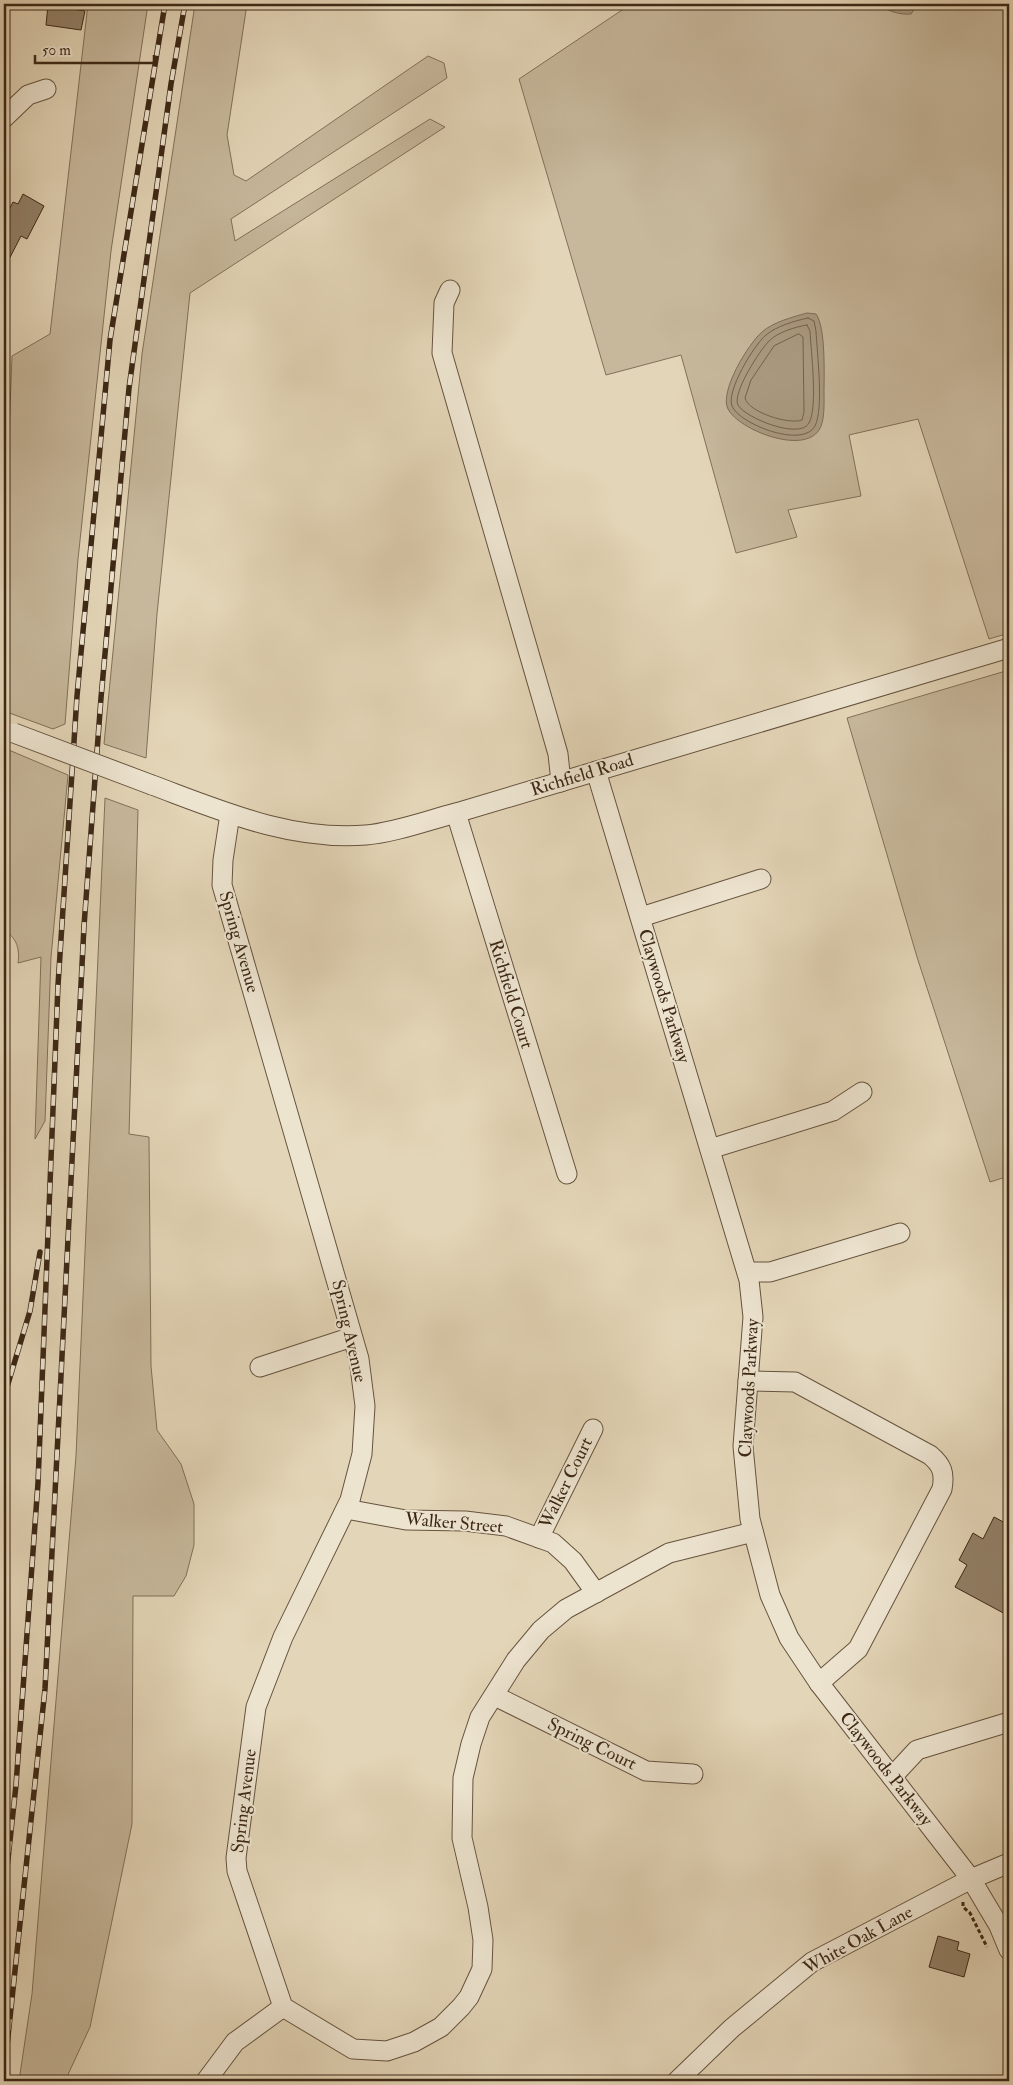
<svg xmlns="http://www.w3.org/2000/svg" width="1013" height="2085" viewBox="0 0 1013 2085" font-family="'IM FELL Double Pica',serif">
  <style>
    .green { fill: #c7b89c; stroke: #827059 }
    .water { fill: #aa9a80; stroke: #7e6c56 }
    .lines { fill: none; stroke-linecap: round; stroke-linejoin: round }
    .shore { stroke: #73614b; stroke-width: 1 }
    .building { fill: #93826a; stroke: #3c2816 }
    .minor-casing { stroke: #66533e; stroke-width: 21 }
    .path { stroke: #3c2816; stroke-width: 3; stroke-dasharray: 4 2.5; stroke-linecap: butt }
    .minor { stroke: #ede4d0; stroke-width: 19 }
    .rail-casing { stroke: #3c2816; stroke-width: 5.5 }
    .rail { stroke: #ede4d0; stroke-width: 4; stroke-dasharray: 11; stroke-linecap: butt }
    .minor-bridge-casing { stroke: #66533e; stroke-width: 21; stroke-linecap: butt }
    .minor-bridge { stroke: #ede4d0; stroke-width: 19 }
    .labels { text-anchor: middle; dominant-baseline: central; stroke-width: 4; stroke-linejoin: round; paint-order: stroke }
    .street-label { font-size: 18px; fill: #3c2816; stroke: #ede4d0 }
  </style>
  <rect width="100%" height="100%" fill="#e3d5b7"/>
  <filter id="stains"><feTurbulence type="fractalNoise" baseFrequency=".004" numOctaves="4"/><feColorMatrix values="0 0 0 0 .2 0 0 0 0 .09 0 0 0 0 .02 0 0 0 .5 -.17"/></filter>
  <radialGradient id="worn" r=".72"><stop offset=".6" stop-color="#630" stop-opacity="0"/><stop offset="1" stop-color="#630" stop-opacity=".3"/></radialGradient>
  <g class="green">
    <path d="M88,4H148L111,251L78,559L65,724L53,729L4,711V569L12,356L50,334Z"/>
    <path d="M195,4H247L227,135L234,175L246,181L428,56L444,63L447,78L231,219L235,241L430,119L445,127L190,293L157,614L146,758L104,744L142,354Z"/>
    <path d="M631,4H1009V633L989,639L918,419L849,435L861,496L788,510L797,537L736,553L681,355L606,375L519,79Z"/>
    <path d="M1009,670V1176L990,1182L917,957L847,718Z"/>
    <path d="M4,748L68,775L51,957L45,1121L35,1139L41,957L18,963C20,950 17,937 4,931Z"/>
    <path d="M105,798L138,810L129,1134L149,1137L151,1366L157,1430L181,1464L194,1504V1545L186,1576L174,1596H133L132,1824L90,2027L65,2081H19L32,1994L76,1456Z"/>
  </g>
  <g class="water">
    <path d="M878,4H918L911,14C900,15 887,11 878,4Z"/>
    <path d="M807,313L816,314C826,328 824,375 824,393C824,403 825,421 819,430C803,455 739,430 728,409C719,392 748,344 762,332C773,322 793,317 807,313Z"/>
  </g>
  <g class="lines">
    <g class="shore">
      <path d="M808,318L814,321L816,331C817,353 824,408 815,426C803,449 739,424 732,406C726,391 754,345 766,335C777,326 794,321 808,318Z"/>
      <path d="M807,325L810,331C811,351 818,407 809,423C800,440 745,418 738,405C732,393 760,350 769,341C778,332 795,327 807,325Z"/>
      <path d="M799,334L803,337L804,412L802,420C789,425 748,412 745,398L751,380L774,346Z"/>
    </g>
  </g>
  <g class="building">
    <path d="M48,5L85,11L81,30L46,25Z"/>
    <path d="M23,194L44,206L27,239L21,236L4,269V219L13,202L18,204Z"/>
    <path d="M994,1517L1009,1525V1616L955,1587L967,1565L959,1560L973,1533L983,1539Z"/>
    <path d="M938,1936L959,1942L957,1950L970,1954L964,1977L929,1967Z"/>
  </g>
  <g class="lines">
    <g class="minor-casing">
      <g id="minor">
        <path d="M4,118L28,95L46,89"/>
        <path d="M450,290L444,303L442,353L548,719L558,754L561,782"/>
        <path d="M596,771L749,1280L753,1317L743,1446L750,1519L770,1595L789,1638L819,1683L971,1879L999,1926L1009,1950"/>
        <path d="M152,785C222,811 290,841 366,835C393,833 429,820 456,813L1009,648"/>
        <path d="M456,813L567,1174"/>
        <path d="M230,814L223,860L222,885L359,1359L365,1406L362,1454L350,1500L283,1637L256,1707L236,1858L237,1871L283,2007L353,2049L387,2051L414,2042L441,2027L461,2007L469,1997L482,1969L483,1940L478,1907L462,1838L463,1778L471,1744L480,1717L516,1660L541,1630L566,1609L669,1553L753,1532"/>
        <path d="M641,917L761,879"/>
        <path d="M710,1149L833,1111L862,1092"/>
        <path d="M747,1272H770L900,1233"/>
        <path d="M260,1367L352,1337"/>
        <path d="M748,1381L795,1382L930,1455C942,1465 945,1473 942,1489L858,1649L819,1683"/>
        <path d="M346,1509L406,1520L465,1521L506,1526L553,1543L573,1561L596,1593"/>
        <path d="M539,1538L593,1429"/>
        <path d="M495,1696L646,1771L693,1774"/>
        <path d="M892,1777L917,1750L1009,1722"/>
        <path d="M206,2081L235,2042L283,2007"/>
        <path d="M677,2081L732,2028L812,1962L971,1879L1009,1863"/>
      </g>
    </g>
    <path class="path" d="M963,1902V1907L970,1913L987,1947"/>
    <use href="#minor" class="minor"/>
    <g class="rail-casing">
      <g id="rail">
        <path d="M4,1397L30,1311L40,1252"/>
        <path d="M4,1896L16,1785L38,1483L58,985L77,696L110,340L165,4"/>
        <path d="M4,2074L45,1689L84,926L101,698L129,388L171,84L185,4"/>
      </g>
    </g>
    <use href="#rail" class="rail"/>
    <g class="minor-bridge-casing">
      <path id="minor-bridge" d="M14,733L152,785"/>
    </g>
    <use href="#minor-bridge" class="minor-bridge"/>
  </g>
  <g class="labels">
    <g class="street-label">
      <text transform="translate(582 775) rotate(-17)">Richfield Road</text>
      <text transform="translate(239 942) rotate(74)">Spring Avenue</text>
      <text transform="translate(511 994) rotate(73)">Richfield Court</text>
      <text transform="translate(664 996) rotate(73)">Claywoods Parkway</text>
      <text transform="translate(349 1331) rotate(77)">Spring Avenue</text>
      <text transform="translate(749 1388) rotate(-87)">Claywoods Parkway</text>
      <text transform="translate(566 1483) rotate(-64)">Walker Court</text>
      <text transform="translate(454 1523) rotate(5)">Walker Street</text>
      <text transform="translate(592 1744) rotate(26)">Spring Court</text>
      <text transform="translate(886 1769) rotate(52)">Claywoods Parkway</text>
      <text transform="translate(244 1801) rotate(-83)">Spring Avenue</text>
      <text transform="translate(858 1940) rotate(-29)">White Oak Lane</text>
    </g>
  </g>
  <rect width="1013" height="2085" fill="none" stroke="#e3d5b7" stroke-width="20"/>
  <rect x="5" y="5" width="1003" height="2075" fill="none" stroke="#3c2816" stroke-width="2.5"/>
  <rect x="10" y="10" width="993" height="2065" fill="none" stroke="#3c2816"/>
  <path d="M35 55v8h119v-8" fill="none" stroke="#3c2816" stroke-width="2.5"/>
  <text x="42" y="55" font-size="15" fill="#3c2816" stroke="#ede4d0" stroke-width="4" paint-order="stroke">50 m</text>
  <rect width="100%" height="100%" filter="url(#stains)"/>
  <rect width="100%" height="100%" fill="url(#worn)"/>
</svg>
